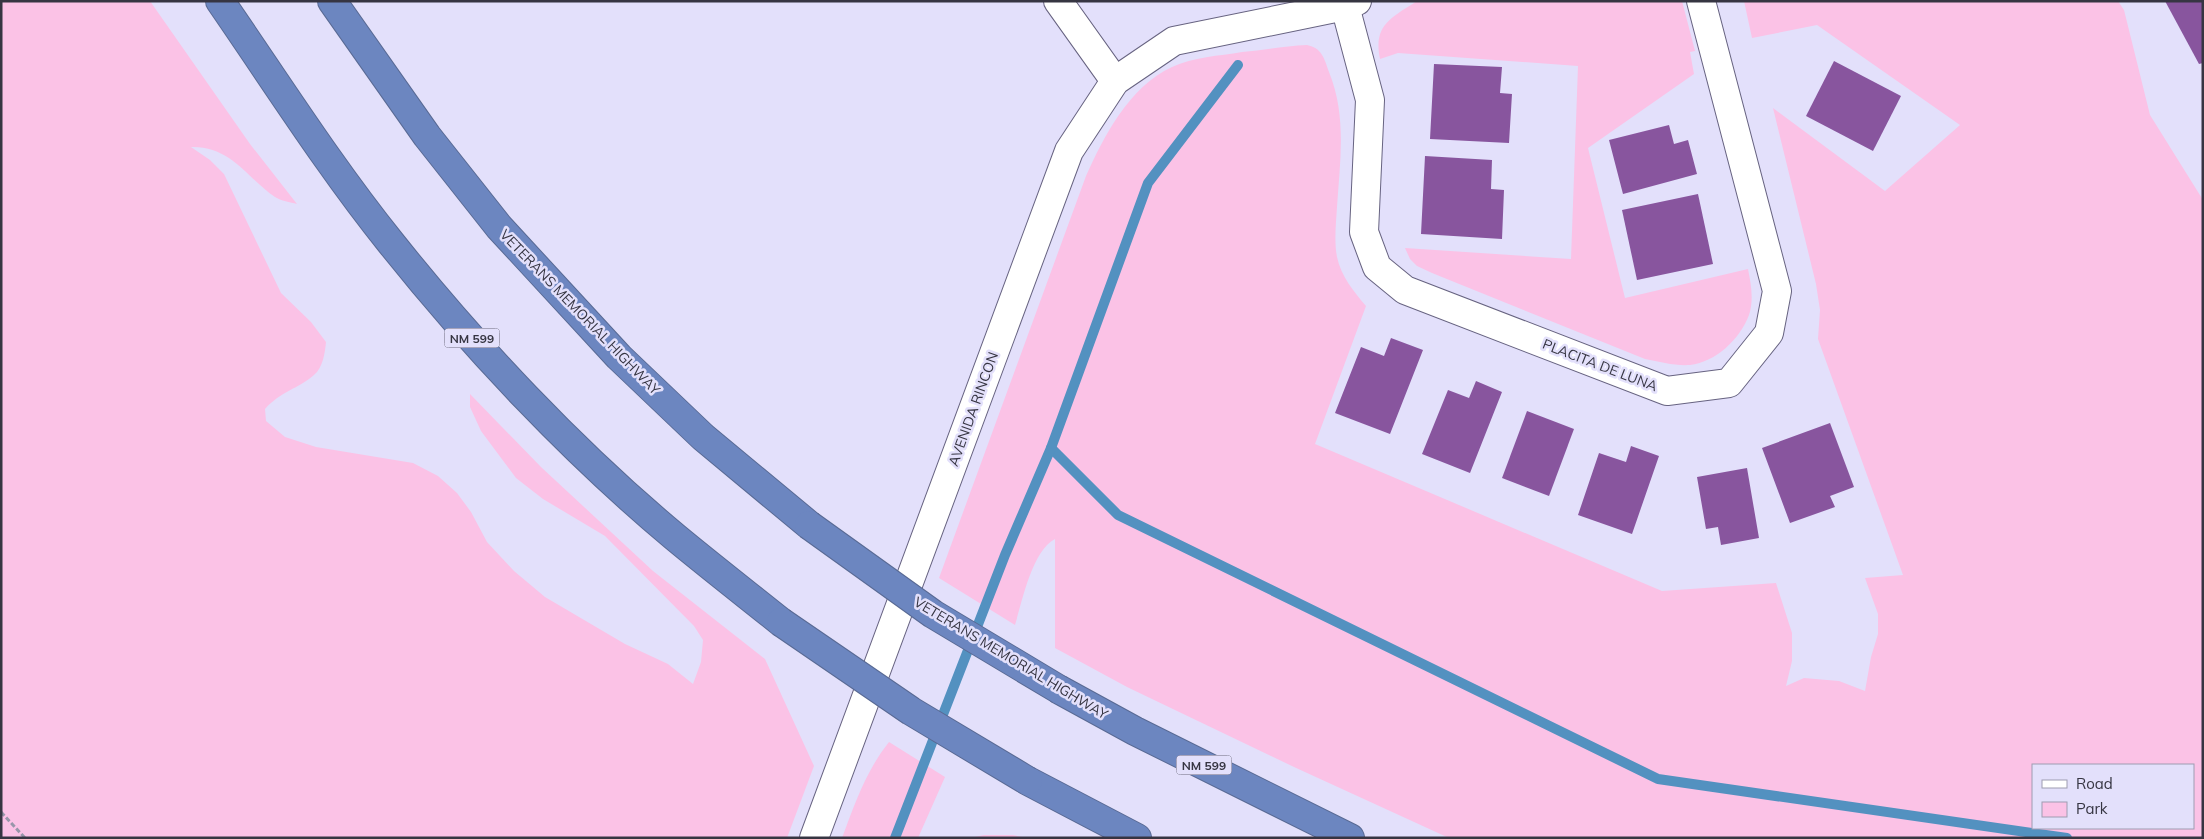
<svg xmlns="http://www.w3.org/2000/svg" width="2204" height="839" viewBox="0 0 2204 839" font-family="Mulish,sans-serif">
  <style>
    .green { fill: #fbc2e6; fill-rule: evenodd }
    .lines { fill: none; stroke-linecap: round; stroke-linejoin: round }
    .stream { stroke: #5391c0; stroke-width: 10 }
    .building { fill: #88559e }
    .minor-casing { stroke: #676381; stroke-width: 30 }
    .highway-casing { stroke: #596a94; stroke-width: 30 }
    .path { stroke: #9896aa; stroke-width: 3; stroke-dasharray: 5 2.5; stroke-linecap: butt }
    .minor { stroke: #fff; stroke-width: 28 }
    .highway { stroke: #6c86c0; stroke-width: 28 }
    .highway-bridge-casing { stroke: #596a94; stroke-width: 30; stroke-linecap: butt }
    .highway-bridge { stroke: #6c86c0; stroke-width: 28 }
    .labels { text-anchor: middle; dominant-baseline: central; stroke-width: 5; stroke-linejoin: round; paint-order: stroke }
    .shield { fill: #e3e0fb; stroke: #6a687a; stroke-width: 1 }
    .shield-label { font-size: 12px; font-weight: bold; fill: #363542 }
    .street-label { font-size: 14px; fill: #363542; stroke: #e3e0fb }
  </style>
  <rect width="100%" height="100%" fill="#e3e0fb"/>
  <g class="green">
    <path d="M1,1H150L250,144L297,204C290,202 281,201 275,197C246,177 231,146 191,147L210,160L224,174L281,293L311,322L326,342C325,352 323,368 314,375C298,389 281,391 265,409L266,421L285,437L316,447L413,463L438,476L457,493L471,512L487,542L514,571L545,597L625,644L668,664L693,684L701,662L703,640L694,626L605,536L543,499L516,478L481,431L470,407V394L541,467L653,571L765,659L814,766L787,838H1Z"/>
    <path d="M1417,1H1682L1695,51L1690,52L1694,74L1588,148L1625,298L1748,269C1751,284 1754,300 1749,315C1740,339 1716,362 1690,365C1675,366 1660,362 1645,359L1432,273L1417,266L1410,259L1405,248L1571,259L1578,66L1398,53L1380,59C1373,25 1391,18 1417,1Z"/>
    <path d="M1744,1H2118L2124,10L2150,115L2203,200V838H1449L1294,767L1127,687L1055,648V539C1032,551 1022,602 1015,625L939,578L1086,176C1104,136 1129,87 1172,67C1193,57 1219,56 1242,52C1264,50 1285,46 1307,45C1322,48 1324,58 1329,72C1347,116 1340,161 1337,207C1336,224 1334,241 1337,257C1341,276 1354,292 1366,306L1315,444L1662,591L1776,583L1792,633V661L1786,686L1804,678L1839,681L1865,691L1871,657L1878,634V614L1865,578L1903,575L1818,339L1820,310L1816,284L1773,108L1885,191L1960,125L1817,25L1752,38ZM2193,765V828H2033V765Z"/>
    <path d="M889,742L945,777L918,838H842C855,803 866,771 889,742Z"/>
    <path d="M984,835H1013L1027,838H970Z"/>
  </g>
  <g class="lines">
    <g class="stream">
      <path d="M1051,448L1118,515L1658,779L2067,838"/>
      <path d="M895,838L1005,555L1051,448L1148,183L1238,65"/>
    </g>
  </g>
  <g class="building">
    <path d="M2165,1H2203V63L2199,64Z"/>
    <path d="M1834,61L1901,96L1873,151L1806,116Z"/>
    <path d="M1434,64L1502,67L1500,93L1512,94L1509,143L1430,139Z"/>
    <path d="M1669,125L1674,144L1688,140L1697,174L1623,194L1609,140Z"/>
    <path d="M1425,156L1492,160L1491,189L1504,190L1502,239L1421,234Z"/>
    <path d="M1698,194L1713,264L1637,280L1622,210Z"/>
    <path d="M1391,338L1423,350L1390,434L1335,413L1361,347L1384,356Z"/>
    <path d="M1476,381L1502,392L1470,473L1422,454L1448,390L1469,398Z"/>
    <path d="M1527,411L1574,429L1549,496L1502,478Z"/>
    <path d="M1830,423L1854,487L1830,496L1835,507L1790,523L1762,448Z"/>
    <path d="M1631,446L1659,456L1632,534L1578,515L1599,453L1626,462Z"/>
    <path d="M1747,468L1759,538L1721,545L1718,527L1706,529L1697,477Z"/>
  </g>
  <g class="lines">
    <g class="minor-casing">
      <g id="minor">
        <path d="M1058,1L1115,81"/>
        <path d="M1345,6L1370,100L1364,232L1377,267L1405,290L1667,391L1729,383L1769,333L1777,291L1701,1"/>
        <path d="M814,838L1069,151L1115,81L1174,41L1345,6L1357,1"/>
      </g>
    </g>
    <g class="highway-casing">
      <g id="highway">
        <path d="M220,1C276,82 329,166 391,243C474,347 573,452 675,537C710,566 746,594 781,622"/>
        <path d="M332,1L427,136L499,227L619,357L703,437L809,525"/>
        <path d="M1060,690L1135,731L1350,838"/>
        <path d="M1028,781L1137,838"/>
      </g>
    </g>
    <path class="path" d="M1,812L25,838"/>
    <use href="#minor" class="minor"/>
    <use href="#highway" class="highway"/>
    <g class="highway-bridge-casing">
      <g id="highway-bridge">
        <path d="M809,525L933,614L1060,690"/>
        <path d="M781,622L911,711L1028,781"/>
      </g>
    </g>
    <use href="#highway-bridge" class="highway-bridge"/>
  </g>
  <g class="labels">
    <g class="shield">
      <rect x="444.5" y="328.5" width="55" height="19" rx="4"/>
      <rect x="1176.5" y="755.5" width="55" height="19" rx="4"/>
    </g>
    <g class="shield-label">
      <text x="472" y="338">NM 599</text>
      <text x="1204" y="765">NM 599</text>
    </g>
    <g class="street-label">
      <text transform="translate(580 312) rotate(46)">VETERANS MEMORIAL HIGHWAY</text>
      <text transform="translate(1600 365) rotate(21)">PLACITA DE LUNA</text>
      <text transform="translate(973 409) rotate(-70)">AVENIDA RINCON</text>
      <text transform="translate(1011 658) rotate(31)">VETERANS MEMORIAL HIGHWAY</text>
    </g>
  </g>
  <rect width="2204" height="839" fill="none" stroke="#363542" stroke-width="5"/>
  <rect x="2032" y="764" width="162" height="65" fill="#e3e0fb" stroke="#9e9cb1"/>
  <rect x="2042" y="780" width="25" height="8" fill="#ffffff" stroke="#9e9cb1"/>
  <text x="2076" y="789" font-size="15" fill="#363542">Road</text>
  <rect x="2042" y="802" width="25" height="15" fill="#fbc2e6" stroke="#9e9cb1"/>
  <text x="2076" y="814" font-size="15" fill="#363542">Park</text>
</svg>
